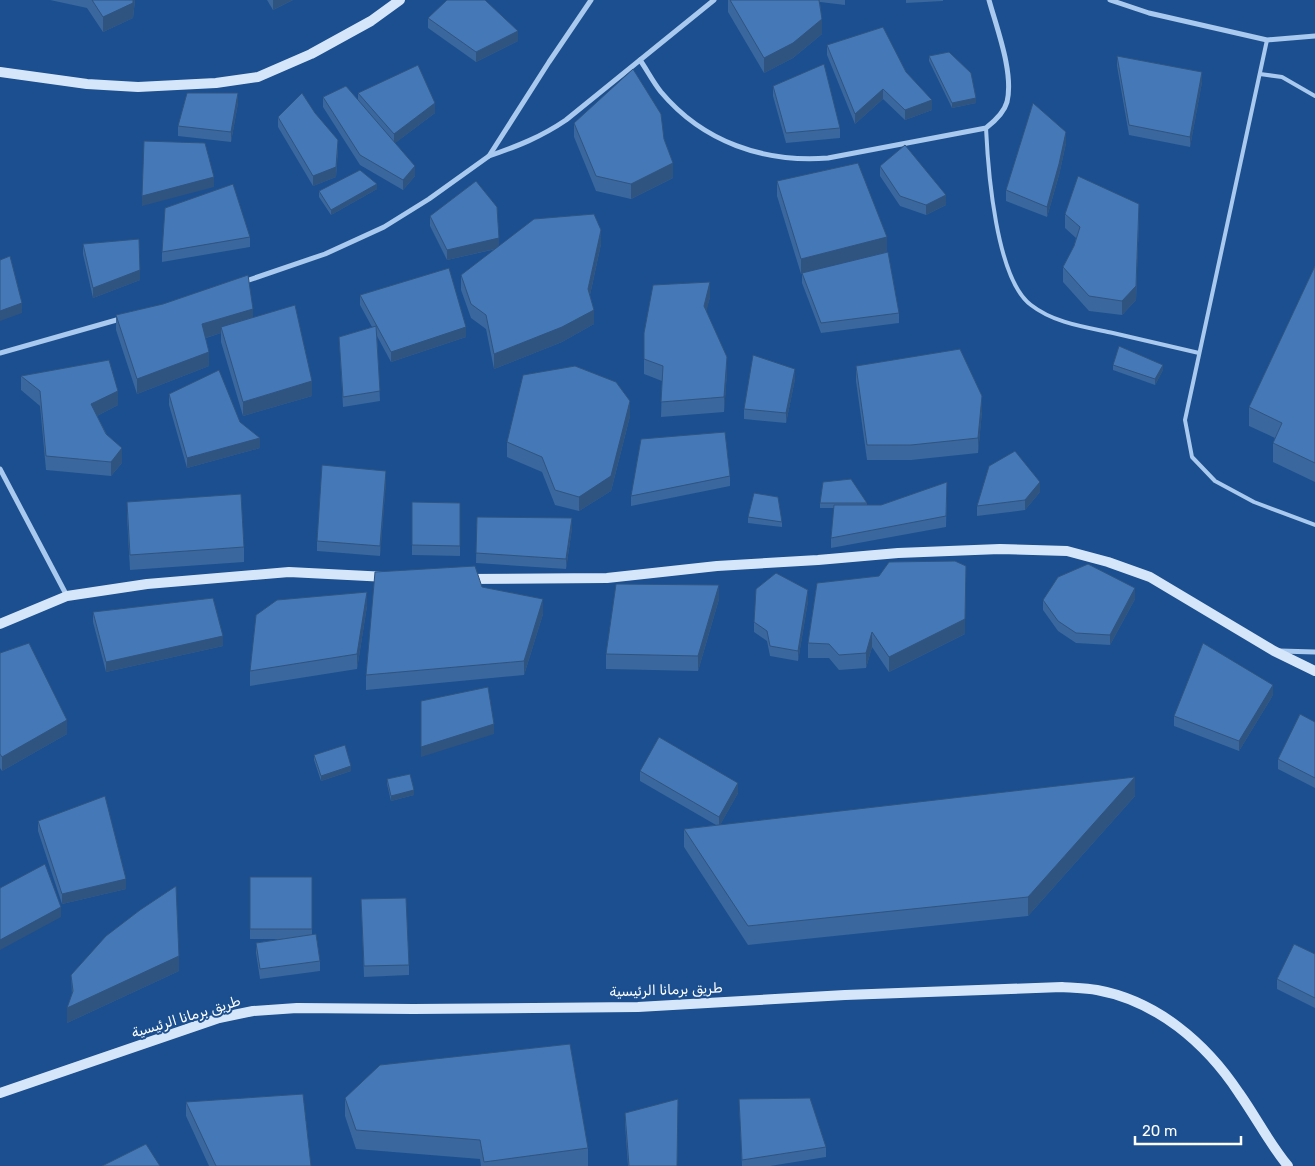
<svg xmlns="http://www.w3.org/2000/svg" width="1315" height="1166" viewBox="0 0 1315 1166" font-family="Rubik,Vazirmatn,sans-serif">
  <style>
    .lines { fill: none; stroke-linecap: round; stroke-linejoin: round }
    .lane { stroke: #a9c9ee; stroke-width: 4 }
    .street { stroke: #a9c9ee; stroke-width: 5 }
    .secondary { stroke: #d6e6fa; stroke-width: 10 }
    .wall { fill: #3a679d }
    .shaded-wall { fill: #305480 }
    .building { fill: #4478b7; stroke: #305480 }
    .labels { text-anchor: middle; dominant-baseline: central; stroke-width: 4; stroke-linejoin: round; paint-order: stroke }
    .street-label { font-size: 14px; fill: #fff; stroke: #1b4f8f }
  </style>
  <rect width="100%" height="100%" fill="#1b4f8f"/>
  <g class="lines">
    <g class="lane">
      <path d="M1267,40L1185,420L1192,457L1215,481L1254,502L1315,525"/>
      <path d="M1260,74L1282,77L1315,96"/>
      <path d="M986,128C988,170 996,279 1031,305C1054,323 1085,327 1113,333C1142,340 1170,346 1199,353"/>
    </g>
    <g class="street">
      <path d="M1110,0L1149,13L1267,40L1315,36"/>
      <path d="M640,60C647,70 653,82 661,92C703,142 764,163 828,158L986,128C995,121 1004,113 1007,102C1014,73 997,29 989,0"/>
      <path d="M489,156C518,146 541,137 566,120L714,0"/>
      <path d="M243,282L325,254L384,227L429,199L489,156L549,62L591,0"/>
      <path d="M0,353L120,319"/>
      <path d="M0,469L67,596"/>
      <path d="M1280,651L1315,652"/>
    </g>
    <g class="secondary">
      <path d="M0,72L87,84L138,87L216,83L258,77L311,54L371,21L400,0"/>
      <path d="M466,579L607,578L717,566L818,560L898,553L1000,549L1067,551L1108,562L1150,577L1274,651L1315,671"/>
      <path d="M0,624L67,596L147,584L289,572L387,577"/>
      <path d="M0,1093L219,1018L253,1011L297,1008L413,1009L638,1007L845,995L1062,987C1074,988 1086,988 1097,990C1157,1001 1206,1043 1239,1093C1256,1117 1269,1143 1288,1166"/>
    </g>
  </g>
  <g class="wall">
    <path d="M50,0H135L133,18L103,32L87,8Z"/>
    <path d="M267,0H293L273,10Z"/>
    <path d="M728,0H845V5L820,2L822,34L793,58L764,73L728,12Z"/>
    <path d="M906,0H943V1L906,3Z"/>
    <path d="M428,18L518,41L476,62L428,28Z"/>
    <path d="M827,45L906,72L932,110L905,120L883,99L855,124L827,55Z"/>
    <path d="M929,56L976,103L952,108L929,61Z"/>
    <path d="M1117,56L1202,82L1190,147L1129,135L1117,66Z"/>
    <path d="M773,86L840,128V138L786,143L773,96Z"/>
    <path d="M358,93L435,113L395,143L415,176L403,190L360,165L323,107V97L358,100Z"/>
    <path d="M238,103L231,142L178,136V126Z"/>
    <path d="M278,117L338,150L336,177L313,186L278,127Z"/>
    <path d="M574,123L673,178L631,199L596,191L574,137Z"/>
    <path d="M1066,143L1059,175L1047,217L1006,201V190Z"/>
    <path d="M880,166L946,205L926,215L900,206L880,176Z"/>
    <path d="M777,181L887,252L899,313V323L821,333L802,283V274H801L777,196Z"/>
    <path d="M377,189L331,215L319,197V191Z"/>
    <path d="M1065,214L1139,218L1136,300L1122,315L1089,311L1063,282V267L1074,246L1076,238L1065,228Z"/>
    <path d="M430,216L499,247L601,244L590,295L594,324L562,342L494,369L486,329L471,318L461,290V275L496,249L447,260L430,226Z"/>
    <path d="M250,237V247L162,262V252Z"/>
    <path d="M83,244L140,280L93,298L83,254Z"/>
    <path d="M1315,266V482L1273,462V443L1275,438L1249,426V407Z"/>
    <path d="M360,295L466,337L391,362L377,336L380,401L343,407L339,337L372,327L360,305Z"/>
    <path d="M710,297L706,311L727,372L724,412L661,417L662,381L644,374V333Z"/>
    <path d="M116,315L253,318L312,396L243,416L221,342V333L206,338L209,366L137,394L116,330Z"/>
    <path d="M1113,365L1163,370L1155,385L1113,370Z"/>
    <path d="M856,366L982,411L978,453L911,460H867L856,381Z"/>
    <path d="M21,376L118,405L97,416L122,463L111,476L46,470L40,406L21,390Z"/>
    <path d="M795,379L786,423L744,419V409Z"/>
    <path d="M169,394L240,422L260,448L187,468L169,405Z"/>
    <path d="M630,416L611,491L579,511L555,505L542,472L507,457V442Z"/>
    <path d="M730,476V486L631,506V496Z"/>
    <path d="M386,481L380,556L317,551V541Z"/>
    <path d="M947,492L946,527L831,548V538L834,508H820V503H867V505H881Z"/>
    <path d="M1040,492L1025,510L977,516V506Z"/>
    <path d="M127,502L244,547V562L130,570L127,517Z"/>
    <path d="M412,502L460,503V556L412,555Z"/>
    <path d="M477,517L572,528L566,569L476,563Z"/>
    <path d="M748,517L782,522V527L748,523Z"/>
    <path d="M817,583L965,634L889,672L872,647L866,668L839,670L829,658H808V643Z"/>
    <path d="M482,587L543,614L524,675L366,690V675Z"/>
    <path d="M719,599L698,671L606,669V654Z"/>
    <path d="M1135,599L1110,645L1076,643L1058,631L1043,610V600Z"/>
    <path d="M808,601L798,661L770,656L767,641L754,632V622Z"/>
    <path d="M367,606L357,669L250,686V671Z"/>
    <path d="M93,612L223,646L106,672L93,622Z"/>
    <path d="M0,653L67,734L2,771L0,768Z"/>
    <path d="M1273,695L1239,751L1174,726V716Z"/>
    <path d="M1315,722V788L1278,769V759Z"/>
    <path d="M314,755L351,771L321,781L314,760Z"/>
    <path d="M640,771L738,793L720,825L1135,796L1028,916L748,945L684,847V829L716,825L640,781Z"/>
    <path d="M387,779L414,795L391,801L387,784Z"/>
    <path d="M38,821L126,889L62,904L38,831Z"/>
    <path d="M250,877H312V935L320,961V971L260,979L256,953V943L281,939H250Z"/>
    <path d="M361,899L409,965V975L364,977Z"/>
    <path d="M1315,954V1008L1277,989V979Z"/>
    <path d="M179,971L67,1023L72,995L71,975Z"/>
    <path d="M345,1098L588,1148V1166H481L480,1159L356,1149L345,1116Z"/>
    <path d="M739,1099L826,1147V1157L770,1166H742Z"/>
    <path d="M186,1102L311,1166H209L186,1116Z"/>
    <path d="M625,1113L677,1166H628L625,1124Z"/>
  </g>
  <g class="shaded-wall">
    <path d="M133,0H135L133,18L103,32V17Z"/>
    <path d="M273,0H293L273,10Z"/>
    <path d="M822,19V34L793,58L764,73V58Z"/>
    <path d="M518,31V41L476,62V52Z"/>
    <path d="M1202,72V82L1190,147V137Z"/>
    <path d="M883,89V99L855,124V114Z"/>
    <path d="M238,93V103L231,142V132Z"/>
    <path d="M976,98V103L952,108V103Z"/>
    <path d="M932,100V110L905,120V110Z"/>
    <path d="M435,103V113L394,144V134Z"/>
    <path d="M1066,132V143L1059,175L1047,217V207Z"/>
    <path d="M338,140L336,177L313,186V176Z"/>
    <path d="M673,163V178L631,199V184Z"/>
    <path d="M415,166V176L403,190V180Z"/>
    <path d="M214,177V187L142,206V196Z"/>
    <path d="M377,184V189L331,215V210Z"/>
    <path d="M946,195V205L926,215V205Z"/>
    <path d="M1139,204L1136,300L1122,315V301Z"/>
    <path d="M601,230V244L588,304V289Z"/>
    <path d="M887,237V252L801,274V259Z"/>
    <path d="M499,238V248L447,260V250Z"/>
    <path d="M140,270V280L93,298V288Z"/>
    <path d="M710,282V297L704,321V306Z"/>
    <path d="M22,303V313L0,321V311Z"/>
    <path d="M253,309V324L221,327V333L202,339V324Z"/>
    <path d="M594,310V324L562,342L494,369V354Z"/>
    <path d="M466,327V337L391,362V352Z"/>
    <path d="M209,352V366L137,394V379Z"/>
    <path d="M727,357V372L724,412V397Z"/>
    <path d="M1163,365V370L1155,385V379Z"/>
    <path d="M795,369V379L786,423V413Z"/>
    <path d="M312,381V396L243,416V402Z"/>
    <path d="M118,391V405L91,419V404Z"/>
    <path d="M982,396V411L978,453V438Z"/>
    <path d="M630,401V416L611,491L579,511V497Z"/>
    <path d="M260,438V448L187,468V458Z"/>
    <path d="M122,448V463L111,476V462Z"/>
    <path d="M386,471V481L380,556V546Z"/>
    <path d="M1040,482V492L1025,510V500Z"/>
    <path d="M572,518V528L566,569V559Z"/>
    <path d="M966,566L965,634L889,672V657Z"/>
    <path d="M719,585V599L698,671V656Z"/>
    <path d="M1135,588V599L1110,645V635Z"/>
    <path d="M808,590V601L798,661V651Z"/>
    <path d="M367,592V606L357,669V654Z"/>
    <path d="M543,599V614L524,675V661Z"/>
    <path d="M872,632V647L866,668V653Z"/>
    <path d="M223,636V646L106,672V662Z"/>
    <path d="M1273,685V695L1239,751V741Z"/>
    <path d="M67,720V734L2,771V757Z"/>
    <path d="M494,724V734L421,757V747Z"/>
    <path d="M351,766V771L321,781V776Z"/>
    <path d="M1135,777V796L1028,916V897Z"/>
    <path d="M738,783V793L719,827V817Z"/>
    <path d="M414,790V795L391,801V796Z"/>
    <path d="M126,879V889L62,904V894Z"/>
    <path d="M61,907V917L0,950V940Z"/>
    <path d="M179,956V971L67,1023V1008Z"/>
  </g>
  <g class="building">
    <path d="M92,0H133V3L103,17Z"/>
    <path d="M447,0H485L518,31L476,52L428,18Z"/>
    <path d="M730,0H819L822,19L793,43L764,58Z"/>
    <path d="M883,27L906,72L932,100L905,110L883,89L855,114L827,45Z"/>
    <path d="M949,52L971,73L976,98L952,103L929,56Z"/>
    <path d="M1117,56L1202,72L1190,137L1129,125Z"/>
    <path d="M824,64L840,128L786,133L773,86Z"/>
    <path d="M418,65L435,103L394,134L358,93Z"/>
    <path d="M633,69L661,114L664,139L673,163L631,184L596,176L574,123Z"/>
    <path d="M346,86L415,166L403,180L360,155L323,97Z"/>
    <path d="M187,93H238L231,132L178,126Z"/>
    <path d="M302,93L315,113L338,140L336,167L313,176L278,117Z"/>
    <path d="M1033,103L1066,132L1059,164L1047,207L1006,190Z"/>
    <path d="M144,141L205,143L214,177L142,196Z"/>
    <path d="M905,145L946,195L926,205L900,196L880,166Z"/>
    <path d="M858,163L887,237L801,259L777,181Z"/>
    <path d="M360,170L377,184L331,210L319,191Z"/>
    <path d="M1078,176L1139,204L1136,286L1122,301L1089,296L1063,267L1074,246L1080,227L1065,214Z"/>
    <path d="M476,181L497,207L499,238L447,250L430,216Z"/>
    <path d="M233,184L250,237L162,252L165,208Z"/>
    <path d="M594,214L601,230L588,289L594,310L562,327L494,354L486,315L471,304L461,275L534,219Z"/>
    <path d="M139,239L140,270L93,288L83,244Z"/>
    <path d="M888,252L899,313L821,323L802,273Z"/>
    <path d="M10,256L22,303L0,311V260Z"/>
    <path d="M1315,266V463L1273,443L1282,423L1249,407Z"/>
    <path d="M449,268L466,327L391,352L360,295Z"/>
    <path d="M248,275L253,309L202,324L209,352L137,379L116,315L163,304Z"/>
    <path d="M710,282L704,306L727,357L724,397L661,402L663,366L644,359V333L653,285Z"/>
    <path d="M295,305L312,381L243,402L221,327Z"/>
    <path d="M376,326L380,391L343,397L339,337Z"/>
    <path d="M1119,346L1163,365L1155,379L1113,365Z"/>
    <path d="M960,349L982,396L978,438L911,445H867L856,366Z"/>
    <path d="M753,355L795,369L786,413L744,409Z"/>
    <path d="M109,360L118,391L91,404L106,434L122,448L111,462L46,456L40,391L21,376Z"/>
    <path d="M575,366L616,382L630,401L611,476L579,497L555,490L542,457L507,442L523,375Z"/>
    <path d="M219,370L240,422L260,438L187,458L169,394Z"/>
    <path d="M725,432L730,476L631,496L641,439Z"/>
    <path d="M1015,451L1040,482L1025,500L977,506L989,466Z"/>
    <path d="M322,465L386,471L380,546L317,541Z"/>
    <path d="M851,479L867,503H820L823,482Z"/>
    <path d="M947,482L946,516L831,538L834,505H881Z"/>
    <path d="M754,493L778,497L782,522L748,517Z"/>
    <path d="M241,494L244,547L130,555L127,502Z"/>
    <path d="M412,502L460,503V546L412,545Z"/>
    <path d="M477,517L572,518L566,559L476,553Z"/>
    <path d="M955,561L966,566L965,619L889,657L872,632L866,653L839,655L829,644L808,643L817,583L879,576L889,562Z"/>
    <path d="M1088,564L1135,588L1110,635L1076,633L1058,621L1043,600L1058,577Z"/>
    <path d="M475,566L482,587L543,599L524,661L366,675L375,572Z"/>
    <path d="M776,573L808,590L798,651L770,646L767,631L754,622L756,589Z"/>
    <path d="M616,584L719,585L698,656L606,654Z"/>
    <path d="M367,592L357,654L250,671L256,615L277,600Z"/>
    <path d="M213,598L223,636L106,662L93,612Z"/>
    <path d="M29,643L67,720L2,757L0,754V653Z"/>
    <path d="M1203,643L1273,685L1239,741L1174,716Z"/>
    <path d="M488,687L494,724L421,747V701Z"/>
    <path d="M1300,714L1315,722V778L1278,759Z"/>
    <path d="M659,737L738,783L719,817L640,771Z"/>
    <path d="M345,745L351,766L321,776L314,755Z"/>
    <path d="M410,774L414,790L391,796L387,779Z"/>
    <path d="M1135,777L1028,897L748,926L684,829Z"/>
    <path d="M105,796L126,879L62,894L38,821Z"/>
    <path d="M45,864L61,907L0,940V888Z"/>
    <rect x="250" y="877" width="62" height="52"/>
    <path d="M176,886L179,956L67,1008L73,991L71,975L106,936L140,910Z"/>
    <path d="M406,898L409,965L364,966L361,899Z"/>
    <path d="M316,934L320,961L260,969L256,943Z"/>
    <path d="M1294,944L1315,954V998L1277,979Z"/>
    <path d="M570,1044L588,1148L484,1162L480,1140L356,1130L345,1098L380,1065Z"/>
    <path d="M303,1094L311,1166H216L186,1102Z"/>
    <path d="M810,1098L826,1147L742,1160L739,1099Z"/>
    <path d="M678,1099L677,1166H629L625,1113Z"/>
    <path d="M146,1144L160,1166H102Z"/>
  </g>
  <g class="labels">
    <g class="street-label">
      <text transform="translate(666 990) rotate(-2)">طريق برمانا الرئيسية</text>
      <text transform="translate(186 1017) rotate(-17)">طريق برمانا الرئيسية</text>
    </g>
  </g>
  <path d="M1135 1136v8h106v-8" fill="none" stroke="#ffffff" stroke-width="2.5"/>
  <text x="1142" y="1136" font-size="15" fill="#ffffff" stroke="#1b4f8f" stroke-width="4" paint-order="stroke">20 m</text>
</svg>
